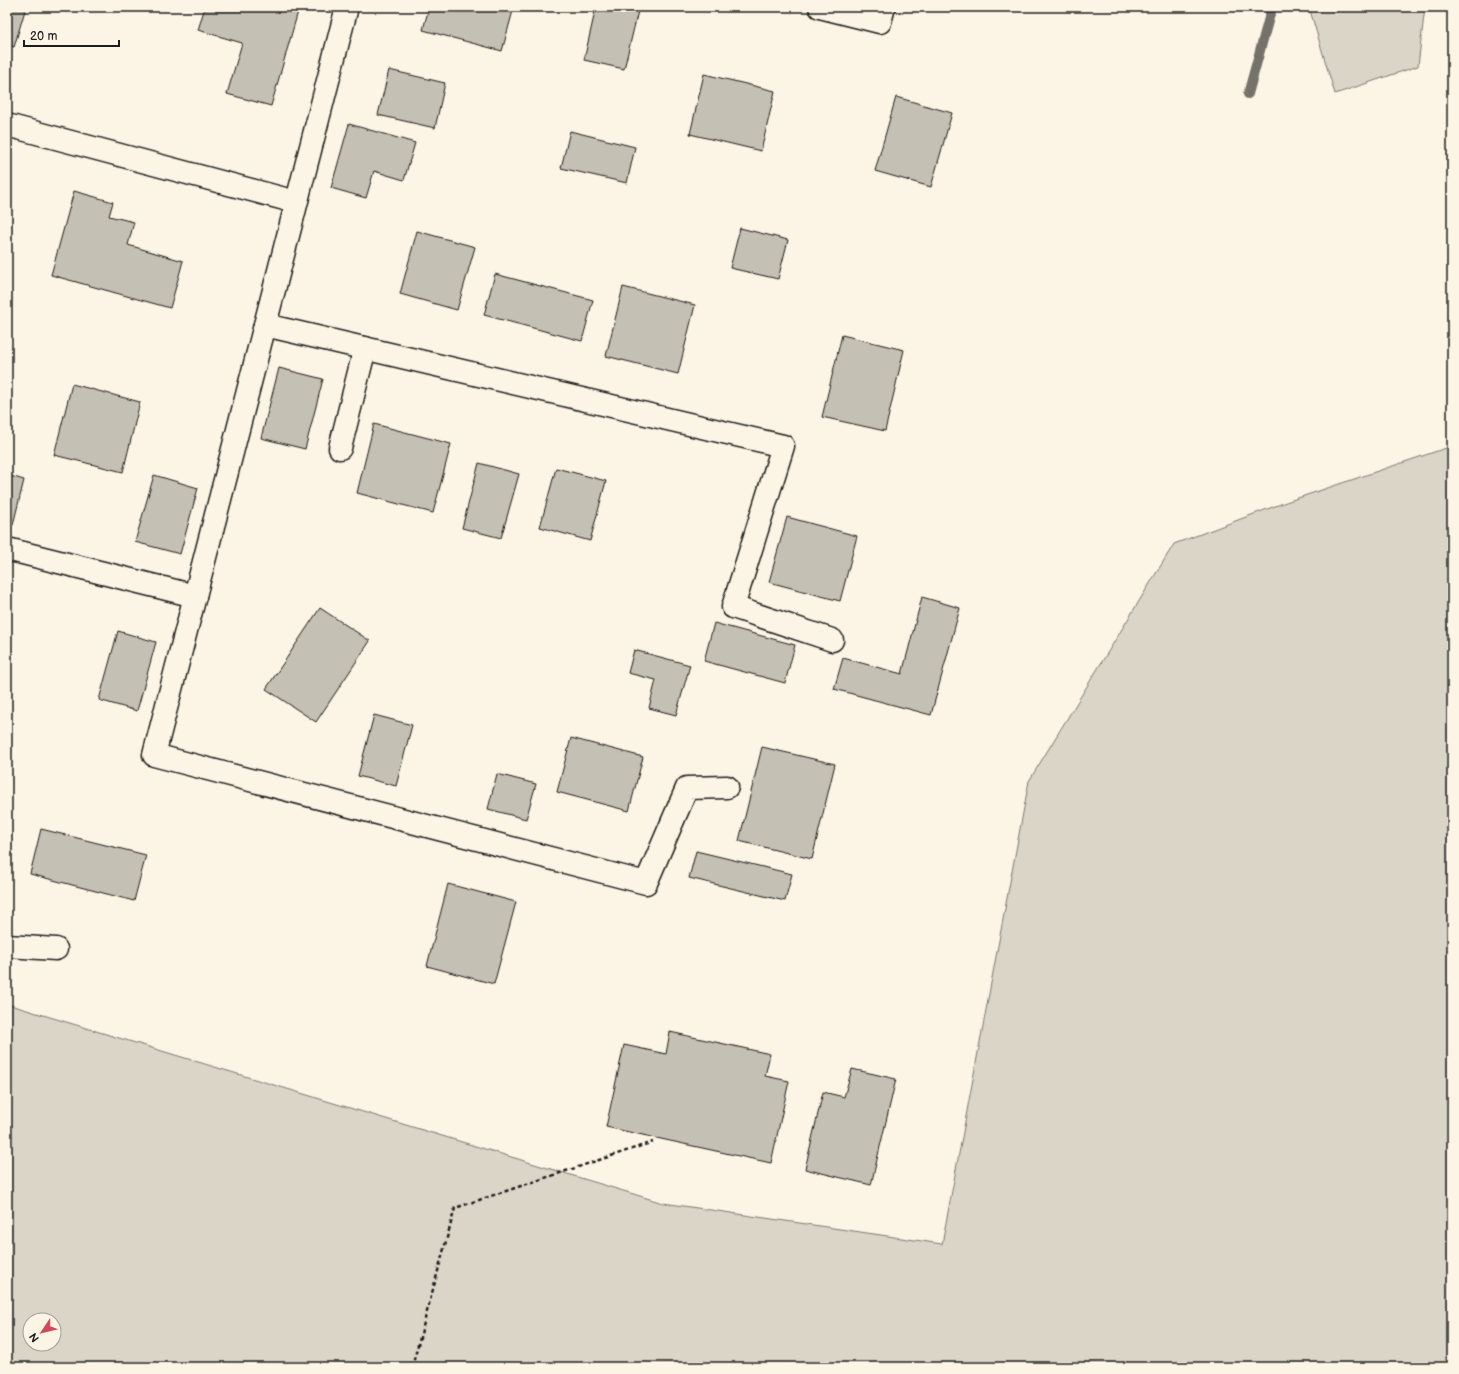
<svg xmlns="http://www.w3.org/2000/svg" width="1459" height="1374" viewBox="0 0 1459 1374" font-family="'Balsamiq Sans',sans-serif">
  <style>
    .green { fill: #dbd5c8; stroke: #7c7872; fill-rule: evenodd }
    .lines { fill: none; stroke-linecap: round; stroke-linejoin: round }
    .stream { stroke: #75726c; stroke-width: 10 }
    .building { fill: #c4c0b3; stroke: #1c1c1c }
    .minor-casing { stroke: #1c1c1c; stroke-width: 25 }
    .path { stroke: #1c1c1c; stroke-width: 2.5; stroke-dasharray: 4 3; stroke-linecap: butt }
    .minor { stroke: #fcf5e5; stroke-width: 22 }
  </style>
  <rect width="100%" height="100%" fill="#fcf5e5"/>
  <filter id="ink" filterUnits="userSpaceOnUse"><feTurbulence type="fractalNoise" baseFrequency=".025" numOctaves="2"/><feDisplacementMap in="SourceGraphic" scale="8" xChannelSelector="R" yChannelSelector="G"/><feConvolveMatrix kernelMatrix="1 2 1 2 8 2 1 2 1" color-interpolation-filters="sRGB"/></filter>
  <g filter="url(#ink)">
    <g class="green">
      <path d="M1309,7H1425L1418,66L1335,94Z"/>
      <path d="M1452,446V1367H7V1004L663,1203L942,1244L1029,781L1174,544L1286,502ZM30,1320H54V1344H30Z"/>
    </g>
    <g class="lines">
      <path class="stream" d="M1248,94L1272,7"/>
    </g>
    <g class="building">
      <path d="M7,7H26L14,47L7,45Z"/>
      <path d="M205,7H294L299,8L271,106L227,94L242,43L198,30Z"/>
      <path d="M429,7H514L502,51L423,30Z"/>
      <path d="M596,7H639L624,69L584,60Z"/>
      <path d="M389,70L445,83L435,128L378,115Z"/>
      <path d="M704,74L775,91L761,151L690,134Z"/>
      <path d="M896,97L952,113L931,187L875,171Z"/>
      <path d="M349,124L415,143L404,180L374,171L366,198L331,188Z"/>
      <path d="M570,131L635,147L627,183L561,168Z"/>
      <path d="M74,191L113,202L109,216L134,222L128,245L183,261L170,308L51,275Z"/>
      <path d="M740,228L788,240L778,279L730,268Z"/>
      <path d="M417,231L475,247L457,310L400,294Z"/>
      <path d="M495,274L593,300L582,341L484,315Z"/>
      <path d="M623,287L695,305L678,374L606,356Z"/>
      <path d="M842,335L904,350L885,431L822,417Z"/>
      <path d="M279,368L323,379L305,449L261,438Z"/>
      <path d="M72,384L140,402L123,472L54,455Z"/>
      <path d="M374,424L451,444L433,513L357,493Z"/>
      <path d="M479,463L519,474L501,538L462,528Z"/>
      <path d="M556,468L606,481L590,541L540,527Z"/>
      <path d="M7,475L24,480L13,525L7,524Z"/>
      <path d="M154,475L198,488L180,554L135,542Z"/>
      <path d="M787,517L857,536L840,601L769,582Z"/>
      <path d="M922,597L960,608L931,715L834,689L843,658L902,674Z"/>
      <path d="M320,608L370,641L316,722L266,689Z"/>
      <path d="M714,623L795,645L785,683L704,661Z"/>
      <path d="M118,631L156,642L137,711L99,700Z"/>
      <path d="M634,650L690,665L676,715L649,708L656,680L628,673Z"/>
      <path d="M374,715L412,725L396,786L358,776Z"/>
      <path d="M571,738L643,757L629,811L557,792Z"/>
      <path d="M762,747L835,764L812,859L739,841Z"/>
      <path d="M497,774L536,784L526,819L488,809Z"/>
      <path d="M41,829L146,855L134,901L30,874Z"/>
      <path d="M696,851L792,874L785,901L689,878Z"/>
      <path d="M448,884L516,902L494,984L427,966Z"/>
      <path d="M670,1032L770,1054L765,1076L789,1081L771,1163L606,1127L624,1045L666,1054Z"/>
      <path d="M852,1069L896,1079L871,1185L805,1169L823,1092L844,1097Z"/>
    </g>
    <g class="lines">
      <g class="minor-casing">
        <g id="minor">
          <path d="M347,7L154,755L646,883L687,788L727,787"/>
          <path d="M820,7L880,22L884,7"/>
          <path d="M7,125L296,202"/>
          <path d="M265,325L783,446L733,607L832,640"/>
          <path d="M340,448L365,348"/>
          <path d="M7,549L195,596"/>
          <path d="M7,946L56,949"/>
        </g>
      </g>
      <path class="path" d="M412,1367L455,1208L653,1142"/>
      <use href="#minor" class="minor"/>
    </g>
  </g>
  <rect width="1459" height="1374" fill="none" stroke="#fcf5e5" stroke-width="24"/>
  <rect x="12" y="12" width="1435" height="1350" fill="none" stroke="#1c1c1c" stroke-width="1.5" filter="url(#ink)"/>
  <g transform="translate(42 1332) rotate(235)"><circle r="19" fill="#fcf5e5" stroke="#a29e95"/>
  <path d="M0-3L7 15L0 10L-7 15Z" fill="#d1495b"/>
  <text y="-6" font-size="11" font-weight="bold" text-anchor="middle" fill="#1c1c1c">N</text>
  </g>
  <path d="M24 40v6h95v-6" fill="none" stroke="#1c1c1c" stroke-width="2"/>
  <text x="30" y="40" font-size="12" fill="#1c1c1c" stroke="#fcf5e5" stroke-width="3" paint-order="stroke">20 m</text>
</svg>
